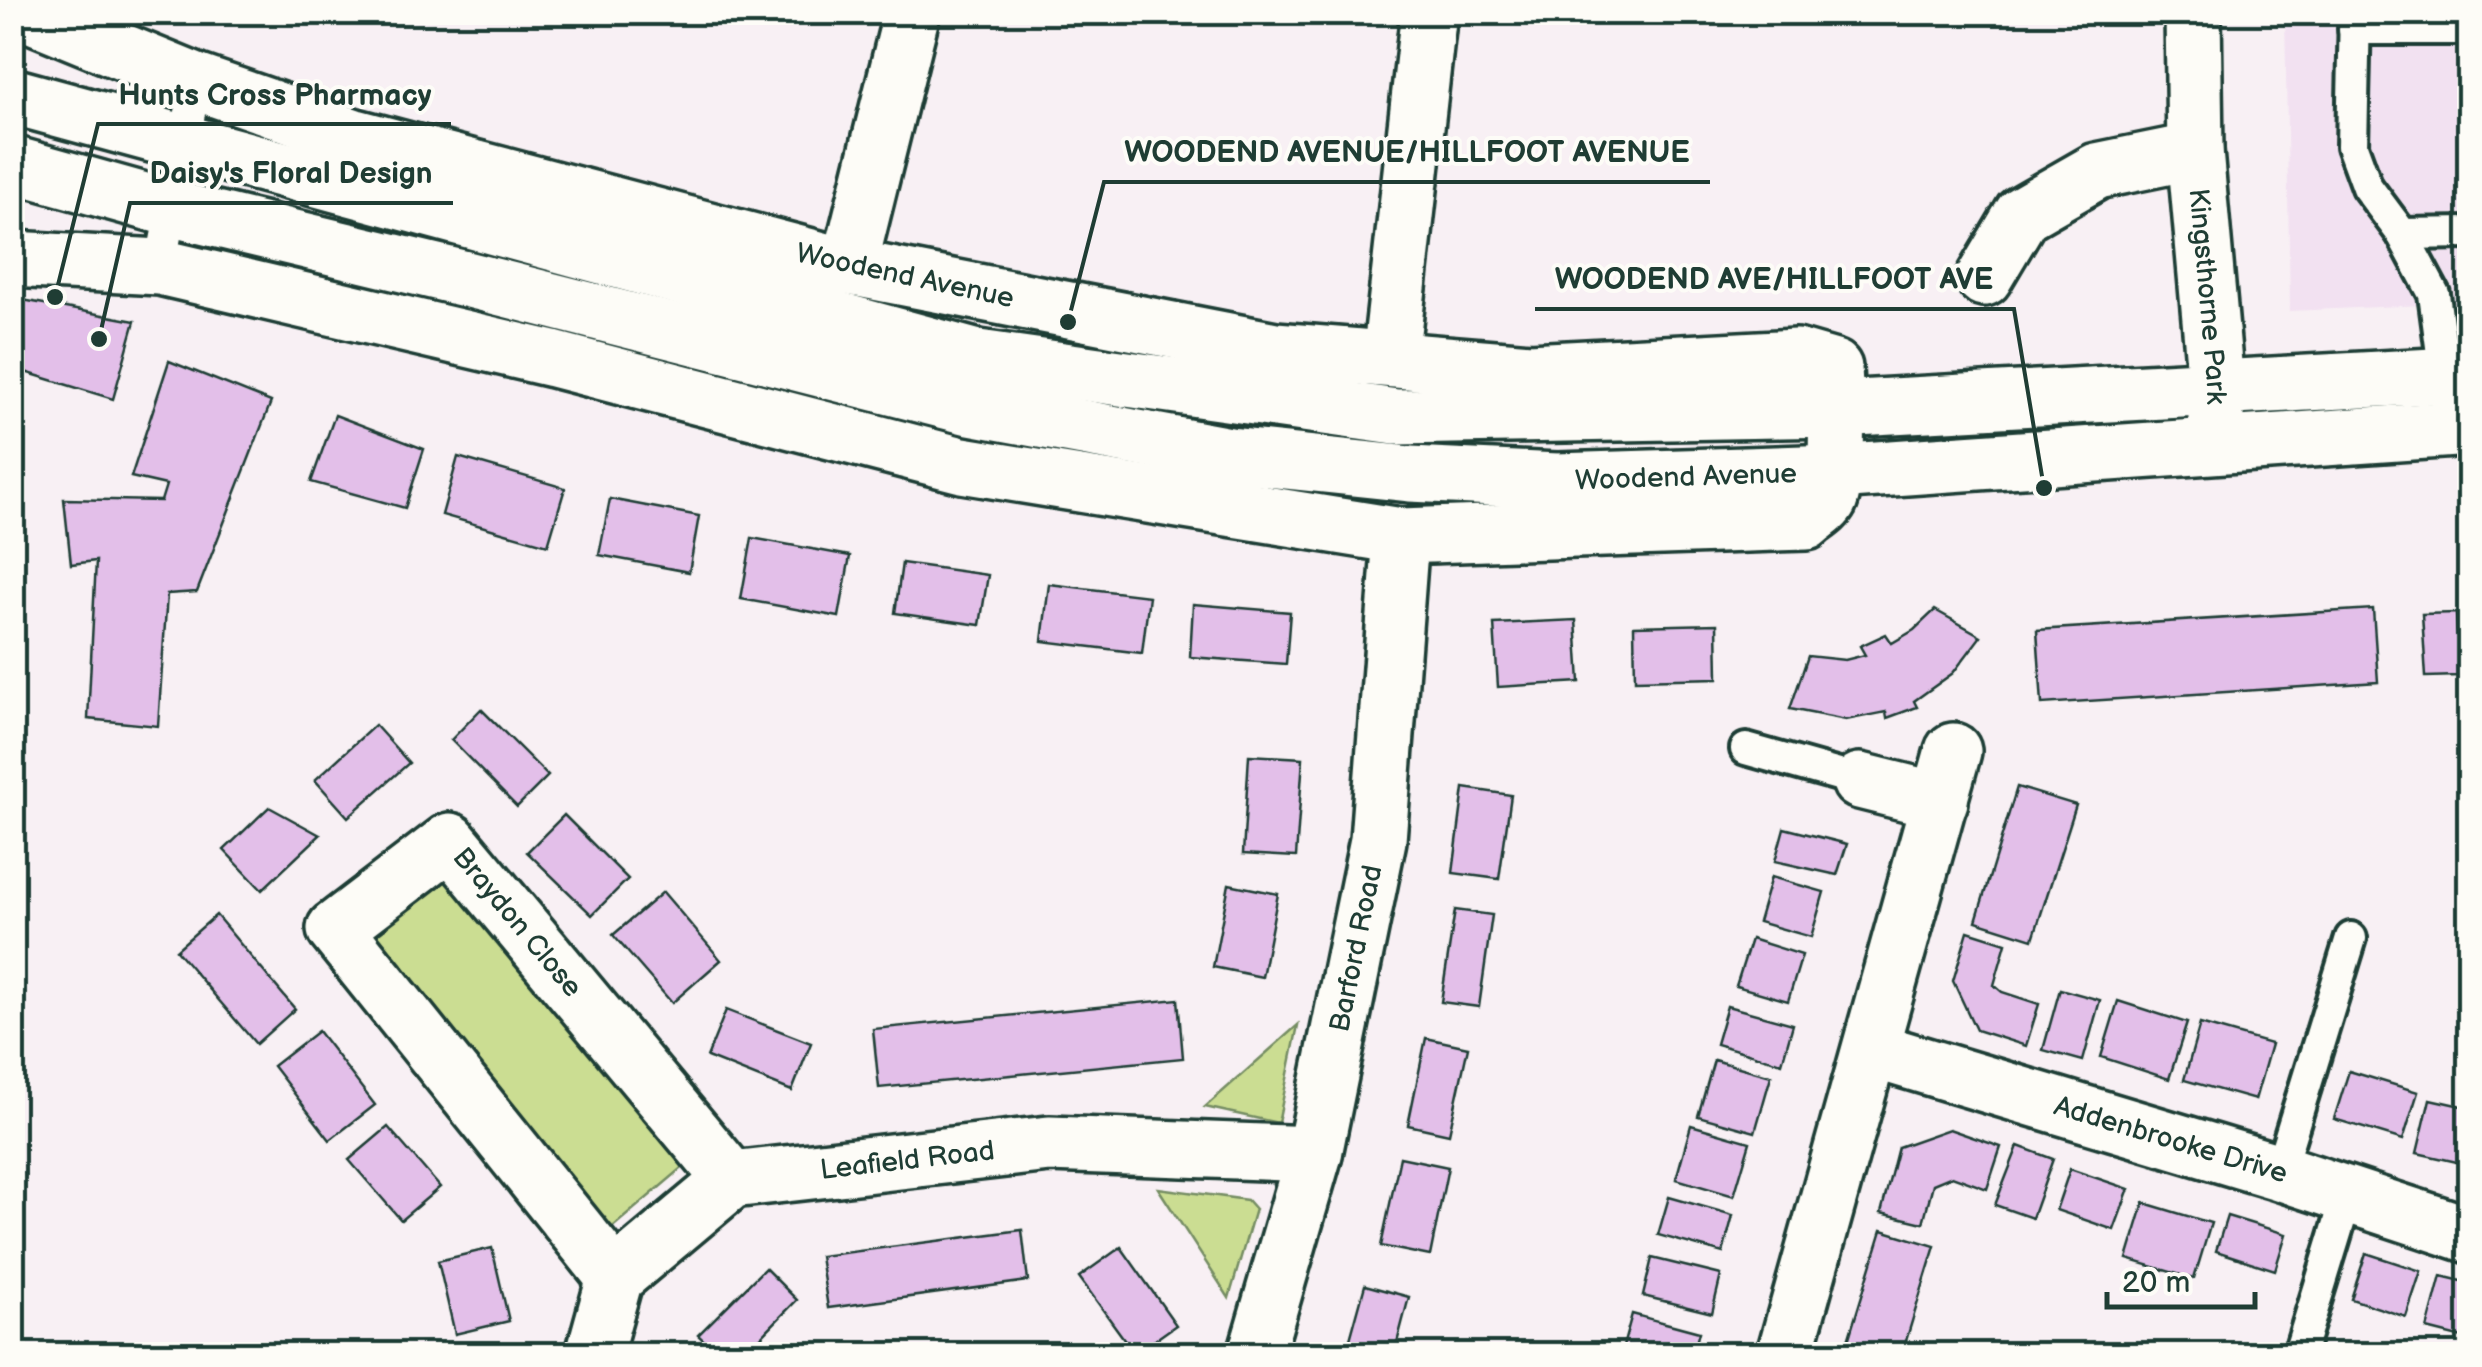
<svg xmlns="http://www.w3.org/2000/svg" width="2482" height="1367" viewBox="0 0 2482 1367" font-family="'Balsamiq Sans',sans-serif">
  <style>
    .built { fill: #f2e1f1 }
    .green { fill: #cbdd92; stroke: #758d63; stroke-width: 2.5 }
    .building { fill: #e3bfe9; stroke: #1f3d34; stroke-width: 2.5 }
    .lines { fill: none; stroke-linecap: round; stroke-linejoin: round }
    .lane-casing { stroke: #1f3d34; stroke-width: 38 }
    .street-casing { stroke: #1f3d34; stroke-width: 62 }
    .secondary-casing { stroke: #1f3d34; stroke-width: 62 }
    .lane { stroke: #fdfcf7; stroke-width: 30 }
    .street { stroke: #fdfcf7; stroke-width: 55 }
    .secondary { stroke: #fdfcf7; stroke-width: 55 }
    .labels { text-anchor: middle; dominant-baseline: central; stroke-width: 8; stroke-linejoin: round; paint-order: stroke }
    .street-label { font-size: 28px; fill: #1f3d34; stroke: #fdfcf7 }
    .leader { fill: none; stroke: #1f3d34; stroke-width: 4 }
    .callout-dot { fill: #1f3d34; stroke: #fdfcf7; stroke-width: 4 }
    .callout-label { font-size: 30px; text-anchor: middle; font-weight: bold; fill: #1f3d34; stroke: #fdfcf7; stroke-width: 8; stroke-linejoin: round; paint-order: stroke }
  </style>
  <rect width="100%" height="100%" fill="#f8f0f4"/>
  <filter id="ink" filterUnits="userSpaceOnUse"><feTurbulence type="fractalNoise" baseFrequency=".01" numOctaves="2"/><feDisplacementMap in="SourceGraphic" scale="20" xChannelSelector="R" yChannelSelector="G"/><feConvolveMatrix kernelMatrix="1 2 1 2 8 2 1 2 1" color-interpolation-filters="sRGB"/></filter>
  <g filter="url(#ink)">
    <path class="built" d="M2285,13H2469V303L2290,311Z"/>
    <g class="green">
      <path d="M450,841L687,1164L601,1237L335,929Z"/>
      <path d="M1298,1025L1278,1123L1205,1107Z"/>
      <path d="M1158,1188L1247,1200L1255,1209L1229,1298Z"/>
    </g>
    <g class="building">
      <path d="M12,298L135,321L113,399L25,372L12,384Z"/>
      <path d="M169,361L271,402L197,592L167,594L158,726L88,719L96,561L71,564L64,499L161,501L166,485L131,477Z"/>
      <path d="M335,415L424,449L405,508L311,482Z"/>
      <path d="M458,457L565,488L548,545L442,515Z"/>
      <path d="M610,499L699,516L689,572L599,555Z"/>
      <path d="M752,538L850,556L839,617L741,599Z"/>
      <path d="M902,563L988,575L980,625L895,613Z"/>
      <path d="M1049,584L1149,596L1142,653L1042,641Z"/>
      <path d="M1193,604L1290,612L1286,664L1190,657Z"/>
      <path d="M2373,609L2378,682L2042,704L2037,630Z"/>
      <path d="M1935,610L1981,636L1953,673L1914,701L1917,707L1887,718L1886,712L1846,720L1790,709L1808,656L1845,660L1865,655L1860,646L1886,634L1892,643L1914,630Z"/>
      <path d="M2456,613L2459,676L2426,677L2422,614Z"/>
      <path d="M1576,620L1580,682L1498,687L1494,624Z"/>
      <path d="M1717,624L1718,678L1635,680L1634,626Z"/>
      <path d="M481,709L548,776L517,807L451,740Z"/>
      <path d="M375,725L409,763L348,817L315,780Z"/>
      <path d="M1249,755L1303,758L1296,857L1243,854Z"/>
      <path d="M2017,787L2076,805L2033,939L1976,921Z"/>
      <path d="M1464,788L1511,795L1499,879L1453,873Z"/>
      <path d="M269,807L320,835L262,890L224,850Z"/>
      <path d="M564,815L628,879L592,915L527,852Z"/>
      <path d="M1784,828L1847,844L1837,875L1775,861Z"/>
      <path d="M1771,877L1824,892L1811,937L1758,922Z"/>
      <path d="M1229,884L1278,894L1262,977L1213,967Z"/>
      <path d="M663,892L721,960L672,1003L613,935Z"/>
      <path d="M1455,910L1492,915L1479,1007L1441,1002Z"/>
      <path d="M216,915L295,1009L256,1044L176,950Z"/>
      <path d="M1968,931L2006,943L1994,985L2002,992L2039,1004L2026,1046L1976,1030L1953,981Z"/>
      <path d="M1751,939L1802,955L1788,1001L1736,986Z"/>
      <path d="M2060,989L2100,1000L2083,1061L2043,1050Z"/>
      <path d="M1178,999L1183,1058L879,1088L873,1029Z"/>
      <path d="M2118,1001L2187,1023L2169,1079L2101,1057Z"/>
      <path d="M1727,1006L1793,1024L1782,1063L1716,1044Z"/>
      <path d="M726,1010L811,1043L792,1091L707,1057Z"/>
      <path d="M2200,1024L2271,1044L2255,1100L2184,1080Z"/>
      <path d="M318,1031L375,1105L330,1140L273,1066Z"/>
      <path d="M1426,1038L1468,1047L1449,1134L1408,1125Z"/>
      <path d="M1714,1060L1771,1076L1755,1132L1698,1116Z"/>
      <path d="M2349,1071L2418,1092L2403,1140L2334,1119Z"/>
      <path d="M2430,1099L2470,1108V1165L2417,1153Z"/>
      <path d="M1691,1125L1750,1142L1734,1196L1676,1179Z"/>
      <path d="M388,1127L440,1187L401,1220L349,1160Z"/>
      <path d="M1949,1129L2001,1147L1987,1189L1952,1176L1933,1184L1923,1223L1881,1213L1898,1147Z"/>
      <path d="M2018,1146L2053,1159L2032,1218L1995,1205Z"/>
      <path d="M1400,1157L1448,1167L1430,1256L1381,1246Z"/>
      <path d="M2070,1169L2129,1189L2114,1230L2056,1210Z"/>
      <path d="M1669,1197L1733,1215L1723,1253L1658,1235Z"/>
      <path d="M2144,1203L2211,1223L2194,1279L2127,1259Z"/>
      <path d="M2227,1216L2286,1234L2275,1270L2216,1251Z"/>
      <path d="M1022,1230L1028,1281L828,1308L820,1256Z"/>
      <path d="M1882,1230L1935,1246L1902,1354H1844Z"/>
      <path d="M1121,1247L1176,1325L1135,1354L1079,1277Z"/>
      <path d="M492,1248L509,1321L455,1334L438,1261Z"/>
      <path d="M2366,1253L2421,1271L2406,1317L2351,1299Z"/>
      <path d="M1652,1258L1721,1275L1712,1313L1643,1296Z"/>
      <path d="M765,1268L797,1300L744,1354H718L698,1335Z"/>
      <path d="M2441,1276L2470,1283V1340L2427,1329Z"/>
      <path d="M1365,1285L1409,1297L1394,1354H1346Z"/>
      <path d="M1632,1314L1699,1332L1693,1354H1621Z"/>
    </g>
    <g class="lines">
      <g class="lane-casing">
        <g id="lane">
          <path d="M2355,12L2352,146L2367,187L2402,234L2434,294L2445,376"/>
          <path d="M2354,29H2470"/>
          <path d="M2402,234L2470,233"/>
          <path d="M160,267L196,82"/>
          <path d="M1746,749L1860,781"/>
          <path d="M2279,1172L2351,938"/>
          <path d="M2299,1354L2347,1197"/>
        </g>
      </g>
      <g class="street-casing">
        <g id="street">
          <path id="s1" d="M2193,12L2195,151L2216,386V436"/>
          <path d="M12,259L160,267L553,359L962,465L1401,536L1806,522C1812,516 1825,509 1829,501C1840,481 1836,394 1834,368L1796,357L1530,371L1275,350L849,267L352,136L196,82L25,12"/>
          <path d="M849,267L912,12"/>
          <path d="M1984,278L2022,214L2097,171L2195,151"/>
          <path d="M1390,359L1428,20"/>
          <path d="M1860,781L1940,801"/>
          <path id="s2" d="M1872,1050L2279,1172L2470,1235"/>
          <path id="s3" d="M615,1278L335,929L450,841L732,1180"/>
          <path id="s4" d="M594,1354L615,1278L732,1180L1049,1144L1314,1154"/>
          <path id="s5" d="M1256,1354L1314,1154L1378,840L1401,536"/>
          <path d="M1785,1354L1953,751"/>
        </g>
      </g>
      <g class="secondary-casing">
        <g id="secondary">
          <path d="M12,96L978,358L1396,417L1838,409L2470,374"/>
          <path id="s6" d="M12,164L169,208L466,279L970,407L1230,455L1410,474L1557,481L1834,472L2470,428"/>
        </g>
      </g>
      <use href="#lane" class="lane"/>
      <use href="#street" class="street"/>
      <use href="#secondary" class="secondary"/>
    </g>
  </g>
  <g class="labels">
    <g class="street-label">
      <text transform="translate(905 276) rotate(12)">Woodend Avenue</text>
      <text stroke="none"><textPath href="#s1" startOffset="285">Kingsthorne Park</textPath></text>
      <text stroke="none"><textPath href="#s6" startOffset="1710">Woodend Avenue</textPath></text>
      <text stroke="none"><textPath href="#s3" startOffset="698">Braydon Close</textPath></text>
      <text stroke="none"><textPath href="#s5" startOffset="418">Barford Road</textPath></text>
      <text stroke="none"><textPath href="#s2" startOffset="312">Addenbrooke Drive</textPath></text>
      <text stroke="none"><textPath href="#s4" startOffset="408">Leafield Road</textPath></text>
    </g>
  </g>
  <path class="leader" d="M55 297L98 124H451M1068 322L1104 182H1710M99 339L130 203H453M2044 488L2014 309H1535"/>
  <g class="callout-dot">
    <circle cx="55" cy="297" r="10"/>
    <circle cx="1068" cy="322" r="10"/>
    <circle cx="99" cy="339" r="10"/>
    <circle cx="2044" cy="488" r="10"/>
  </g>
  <g class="callout-label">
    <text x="275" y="105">Hunts Cross Pharmacy</text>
    <text x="1407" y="162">WOODEND AVENUE/HILLFOOT AVENUE</text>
    <text x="291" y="183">Daisy's Floral Design</text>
    <text x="1774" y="289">WOODEND AVE/HILLFOOT AVE</text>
  </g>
  <rect width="2482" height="1367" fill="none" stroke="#fdfcf7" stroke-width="50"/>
  <rect x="25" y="25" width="2432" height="1317" fill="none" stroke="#1f3d34" stroke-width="4" filter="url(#ink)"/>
  <path d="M2107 1292v15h148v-15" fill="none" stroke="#1f3d34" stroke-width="5"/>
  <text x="2122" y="1292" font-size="30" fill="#1f3d34" stroke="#fdfcf7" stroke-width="8" paint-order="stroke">20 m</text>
</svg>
